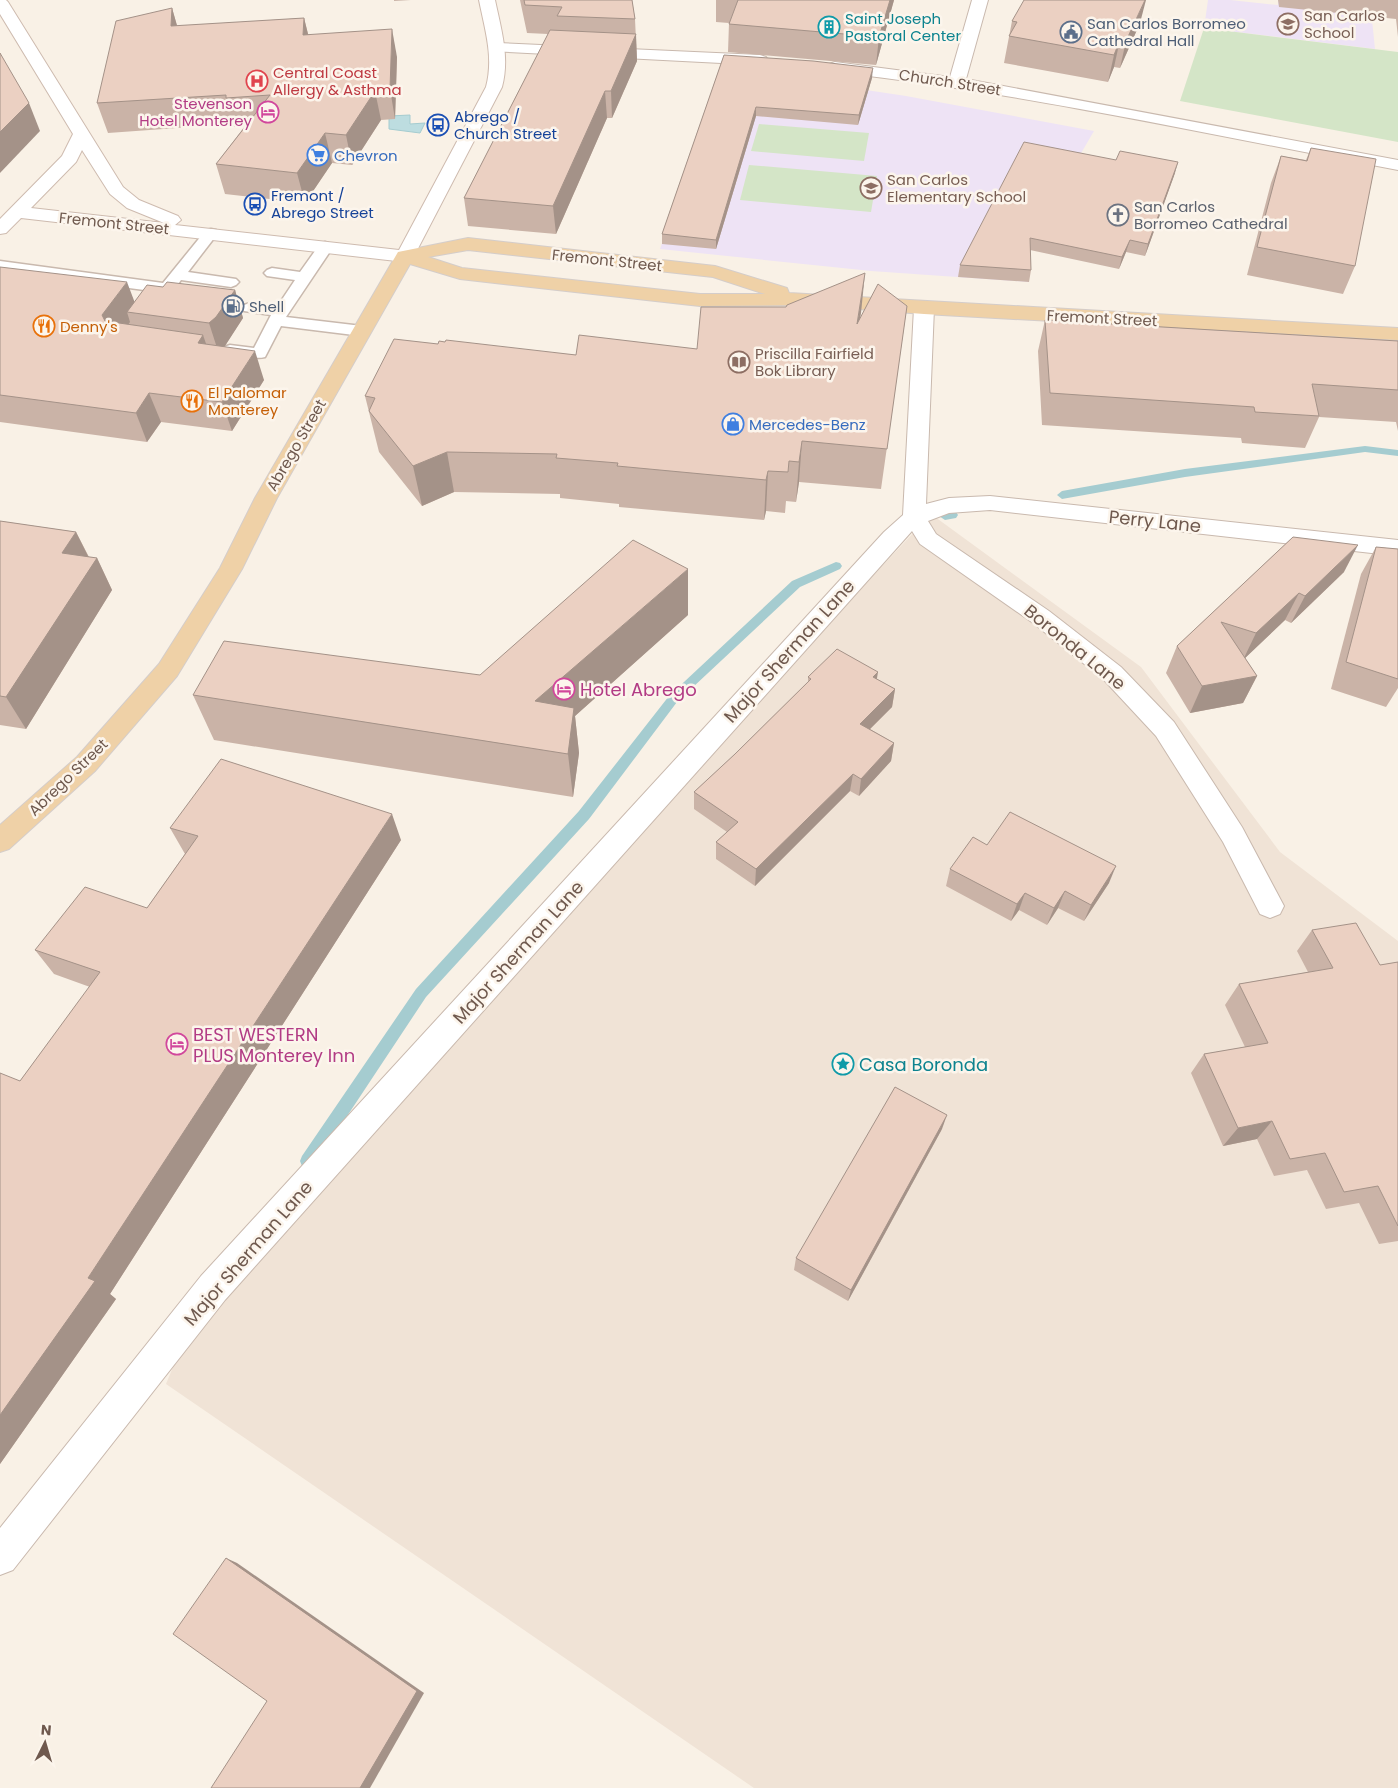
<svg xmlns="http://www.w3.org/2000/svg" width="1398" height="1788" viewBox="0 0 1398 1788" font-family="Poppins,sans-serif">
  <style>
    .residential { fill: #f0e3d6 }
    .education { fill: #eee3f5 }
    .green { fill: #d4e5c7 }
    .water { fill: #bddde0; stroke: #a5ccd0 }
    .lines { fill: none; stroke-linecap: round; stroke-linejoin: round }
    .stream { fill: #a5ccd0; fill-rule: evenodd }
    .lane-casing { stroke: #c9b9ae; stroke-width: 3 }
    .street-casing { stroke: #c9b9ae; stroke-width: 2 }
    .secondary-casing { stroke: #cebbaf; stroke-width: 2 }
    .primary-casing { stroke: #d4cdca; stroke-width: 2 }
    .lane { fill: #fff; fill-rule: evenodd }
    .street { fill: #fff; fill-rule: evenodd }
    .secondary { fill: #fff; fill-rule: evenodd }
    .primary { fill: #efd1a7; fill-rule: evenodd }
    .wall { fill: #cab3a7 }
    .shaded-wall { fill: #a49288 }
    .building { fill: #ebd0c2; stroke: #a49288 }
    .labels { text-anchor: middle; dominant-baseline: central; stroke-width: 5; stroke-linejoin: round; paint-order: stroke }
    .far-education-label { font-size: 15px; fill: #785e54; stroke: #fcf5ec; text-anchor: start }
    .far-culture-label { font-size: 15px; fill: #0d838f; stroke: #fcf5ec; text-anchor: start }
    .far-service-label { font-size: 15px; fill: #4e5e75; stroke: #fcf5ec; text-anchor: start }
    .far-health-label { font-size: 15px; fill: #be3a42; stroke: #fcf5ec; text-anchor: start }
    .far-street-label { font-size: 15px; fill: #6f594e; stroke: #fcf5ec }
    .far-hotel-label { font-size: 15px; fill: #b23c85; stroke: #fcf5ec; text-anchor: end }
    .far-transit-label { font-size: 15px; fill: #164399; stroke: #fcf5ec; text-anchor: start }
    .far-shop-label { font-size: 15px; fill: #366cbe; stroke: #fcf5ec; text-anchor: start }
    .far-worship-label { font-size: 15px; fill: #5b616d; stroke: #fcf5ec; text-anchor: start }
    .far-food-label { font-size: 15px; fill: #c56008; stroke: #fcf5ec; text-anchor: start }
    .street-label { font-size: 18px; fill: #6f594e; stroke: #fcf5ec }
    .hotel-label { font-size: 18px; fill: #b23c85; stroke: #fcf5ec; text-anchor: start }
    .culture-label { font-size: 18px; fill: #0d838f; stroke: #fcf5ec; text-anchor: start }
  </style>
  <rect width="100%" height="100%" fill="#f9f1e6"/>
  <path class="residential" d="M931,514L1141,667L1280,852L1398,941V1788H754L166,1384L206,1287Z"/>
  <g class="education">
    <path d="M1208,0H1230L1278,5V0H1370L1375,49L1204,28Z"/>
    <path d="M717,84H826L906,96L1094,131L1027,246L1029,282L871,271L660,249Z"/>
  </g>
  <g class="green">
    <path d="M1204,28L1398,52V142L1180,101Z"/>
    <path d="M759,124L869,133L864,161L751,151Z"/>
    <path d="M749,165L877,176L871,212L740,200Z"/>
  </g>
  <path class="water" d="M410,115V124L425,123L420,133L389,129V116Z"/>
  <g class="lines">
    <g class="stream">
      <path d="M1365,446L1398,450V456L1365,452L1185,477L1062,499L1057,495L1062,491L1185,469Z"/>
      <path d="M952,511L956,512L958,515L956,518L945,520L939,516L941,513Z"/>
      <path d="M836,562L840,563L842,566L840,569L800,587L677,702L589,819L426,997L314,1166L308,1168L302,1166L300,1161L302,1156L416,989L579,811L669,696L792,581Z"/>
    </g>
    <g class="lane-casing">
      <g id="lane">
        <path d="M211,229L216,230L218,233L188,272L236,279L239,282L236,285L231,287L181,280L173,291L167,293L0,271V261L163,283L206,230Z"/>
        <path d="M325,242L330,244L333,247L286,317L362,326L368,328L370,331L368,334L362,336L281,326L265,357C254,360 245,354 235,356C229,356 228,358 222,356L220,353L224,347L230,345L254,348L271,315L244,311L242,308L244,305L250,303L277,307L295,280L267,276L264,273L267,270L272,268L300,272L320,244Z"/>
      </g>
    </g>
    <g class="street-casing">
      <g id="street">
        <path d="M972,0H988L966,79L1398,160V170C1211,135 1024,93 835,72L829,70L827,67L829,64L835,62L950,77Z"/>
        <path d="M497,43L760,55L766,57L768,60L766,63L760,65L491,51L489,48L491,45Z"/>
        <path d="M924,302L931,304L934,308L926,504L949,498L990,496L1398,540V556L990,510L949,513L928,521L936,534L1049,611L1121,667L1174,722L1242,827L1284,906L1280,914L1270,918L1260,914L1223,842L1156,736L1103,679L1033,623L920,544L912,531L225,1300L13,1570L0,1575V1528L201,1276L884,532L903,515L914,308L917,304Z"/>
      </g>
    </g>
    <g class="secondary-casing">
      <path id="secondary" d="M0,0H6L8,2L123,187L139,200L178,216L181,220L175,225L399,250L486,87C494,57 485,30 479,0H495C501,29 510,57 502,87L412,260L405,262L21,218L6,233L0,234V219L62,156L73,134L0,14ZM82,150L110,194L127,208L164,223L31,208L76,162Z"/>
    </g>
    <g class="primary-casing">
      <path id="primary" d="M468,238L715,266L787,288L789,293L1398,328V340L924,314L805,305L700,306L460,279L410,264L277,498L242,569L177,676L95,771L9,849L0,852V825L77,757L159,664L220,568L255,498L398,252ZM468,250L713,277L765,294H700L462,268L428,257Z"/>
    </g>
    <use href="#lane" class="lane"/>
    <use href="#street" class="street"/>
    <use href="#secondary" class="secondary"/>
    <use href="#primary" class="primary"/>
  </g>
  <g class="wall">
    <path d="M394,0H411L394,1Z"/>
    <path d="M520,0H632L635,19L637,61L612,118H607L556,234L468,226L464,198L548,34L527,33Z"/>
    <path d="M716,0H894L876,65L728,52L729,23L716,22Z"/>
    <path d="M1278,0H1398V37L1396,19L1279,7Z"/>
    <path d="M172,8L177,26L304,18L308,34L397,57L395,119L381,120L352,165L332,163L305,203L225,194L216,164L245,126L234,127L233,124L108,133L97,103Z"/>
    <path d="M1012,21L1140,23L1120,68L1114,67L1108,82L1004,63Z"/>
    <path d="M724,55L872,78L858,125L756,116L716,249L662,244V234Z"/>
    <path d="M1311,148L1355,266L1343,294L1247,275L1271,183L1281,156L1306,160Z"/>
    <path d="M1175,173L1145,256L1126,252L1119,269L1030,250L1031,270L1029,282L958,277L960,265Z"/>
    <path d="M0,267L135,302L163,287L235,290L243,318L224,347L264,380L232,431L161,422L147,442L0,422Z"/>
    <path d="M907,306L881,489L799,482L796,502L786,501L785,513L766,511L764,520L619,507V504L560,498V494L454,492L422,506L379,452L365,396L438,344L576,355L697,349L860,320Z"/>
    <path d="M1045,320L1398,341V431L1396,422L1319,417L1305,448L1242,443L1241,438L1042,425L1038,351Z"/>
    <path d="M0,521L76,532L89,557L97,558L112,590L26,729L0,725Z"/>
    <path d="M1293,537L1344,572L1291,623L1285,620L1245,658L1257,676L1243,703L1190,713L1166,673L1177,646Z"/>
    <path d="M1376,547L1398,549V688L1386,707L1331,689L1361,574Z"/>
    <path d="M688,615L575,716L579,753L573,797L214,740L193,695L480,675Z"/>
    <path d="M808,677L877,679L895,689L892,707L870,729L894,743L891,761L859,796L850,791L755,886L716,859V842L727,832L694,809V792L735,754L808,682Z"/>
    <path d="M170,828L401,840L110,1294L116,1299L0,1464L20,1081L90,987L54,974L35,950L147,908L185,854Z"/>
    <path d="M987,845L1109,883L1084,921L1058,908L1047,925L1019,910L1011,921L946,886L950,869Z"/>
    <path d="M1312,930L1380,965L1398,962V1241L1379,1244L1359,1203L1326,1209L1307,1170L1274,1176L1257,1139L1223,1146L1191,1073L1204,1054L1245,1047L1225,1005L1239,984L1308,972L1297,951Z"/>
    <path d="M942,1129L848,1301L794,1270L796,1258Z"/>
  </g>
  <g class="shaded-wall">
    <path d="M890,0H894L876,65L879,37Z"/>
    <path d="M1145,0H1146L1140,23L1120,68L1126,41Z"/>
    <path d="M172,8L180,36L171,26Z"/>
    <path d="M304,18L311,46L303,35Z"/>
    <path d="M392,29L397,57L395,119L390,89Z"/>
    <path d="M636,34L637,61L612,118L611,91Z"/>
    <path d="M1120,40L1114,67L1108,82L1114,55Z"/>
    <path d="M873,68L872,78L858,125L859,115Z"/>
    <path d="M375,91L381,120L352,165L346,135Z"/>
    <path d="M605,91L607,118L556,234L553,206Z"/>
    <path d="M29,103L40,131L0,173V132Z"/>
    <path d="M756,107V116L716,249V240Z"/>
    <path d="M325,133L332,163L305,203L297,173Z"/>
    <path d="M1178,162L1175,173L1145,256L1148,244Z"/>
    <path d="M1130,240L1126,252L1119,269L1122,257Z"/>
    <path d="M865,273L861,313L853,365L857,324Z"/>
    <path d="M127,282L138,311L127,312L130,322L114,344L102,315Z"/>
    <path d="M235,290L243,318L225,346L218,351L209,323Z"/>
    <path d="M203,335L213,364L198,343Z"/>
    <path d="M255,351L264,380L232,431L222,402Z"/>
    <path d="M149,393L161,422L147,442L136,413Z"/>
    <path d="M802,441L799,482L796,502L799,462Z"/>
    <path d="M447,452L454,492L422,506L413,466Z"/>
    <path d="M768,471L766,511L764,520L766,480Z"/>
    <path d="M76,532L92,564L97,558L112,590L26,729L6,697L62,553Z"/>
    <path d="M1358,545L1344,572L1291,623L1305,596Z"/>
    <path d="M688,569V615L575,716L579,753L573,797L568,754L535,701Z"/>
    <path d="M1299,593L1285,620L1243,660L1256,633Z"/>
    <path d="M878,672L875,690L873,677Z"/>
    <path d="M1257,676L1243,703L1190,713L1202,686Z"/>
    <path d="M895,689L892,707L857,742L860,724Z"/>
    <path d="M894,743L891,761L859,796L861,779Z"/>
    <path d="M853,774L850,791L755,886L756,869Z"/>
    <path d="M392,814L401,840L110,1294L116,1299L0,1464V1415L88,1278Z"/>
    <path d="M1116,866L1109,883L1084,921L1091,905Z"/>
    <path d="M1065,891L1058,908L1047,925L1054,908Z"/>
    <path d="M1025,893L1019,910L1011,921L1017,904Z"/>
    <path d="M947,1115L942,1129L848,1301L851,1290Z"/>
    <path d="M1272,1121L1257,1139L1223,1146L1238,1128Z"/>
    <path d="M226,1558L237,1563L424,1693L370,1788H360Z"/>
  </g>
  <g class="building">
    <path d="M524,0H632L635,19L557,16L562,7L525,5Z"/>
    <path d="M738,0H890L879,37L729,24Z"/>
    <path d="M1024,0H1145L1126,41L1120,40L1114,55L1009,36L1017,22L1012,21Z"/>
    <path d="M172,8L171,26L304,18L303,35L392,29L390,89L375,91L346,135L325,133L297,173L216,164L270,95L226,98V95L97,103L116,21Z"/>
    <path d="M550,30L636,34L611,91H605L553,206L464,198Z"/>
    <path d="M0,53L29,103L0,132Z"/>
    <path d="M724,55L813,61L873,68L859,115L756,107L716,240L662,234Z"/>
    <path d="M1024,142L1116,160L1120,151L1178,162L1148,244L1130,240L1122,257L1030,238L1031,270L960,265Z"/>
    <path d="M1311,148L1376,159L1355,266L1257,247L1281,156L1307,161Z"/>
    <path d="M0,267L127,282L102,315L105,321L203,335L198,343L255,351L222,402L149,393L136,413L0,395Z"/>
    <path d="M865,273L857,324L878,284L907,306L887,449L802,441L799,462L789,461L788,472L768,471L766,480L617,466L618,463L556,458L557,454L447,452L413,466L369,411L375,398L365,396L394,339L438,344L439,341L445,342L446,340L576,355L579,335L697,349L701,307H786L787,305Z"/>
    <path d="M167,282L235,290L216,317L209,323L127,312L147,285L163,287Z"/>
    <path d="M1045,320L1398,341V390L1312,384L1319,416L1255,412L1254,407L1050,393Z"/>
    <path d="M0,521L76,532L62,553L97,558L6,697L0,696Z"/>
    <path d="M1293,537L1358,545L1305,596L1299,593L1256,633L1221,622L1257,676L1202,686L1177,646Z"/>
    <path d="M633,540L688,569L535,701L574,708L568,754L193,695L224,641L480,675Z"/>
    <path d="M1376,547L1398,549V679L1346,662Z"/>
    <path d="M837,649L878,672L873,677L895,689L860,724L894,743L861,779L853,774L756,869L716,842L738,822L694,792L735,754L811,679L808,677Z"/>
    <path d="M221,759L392,814L88,1278L95,1281L0,1415V1073L20,1081L100,972L35,950L85,887L147,908L198,836L170,828Z"/>
    <path d="M1010,812L1116,866L1091,905L1065,891L1054,908L1025,893L1017,904L950,869L973,837L987,845Z"/>
    <path d="M1356,923L1380,965L1398,962V1226L1378,1186L1344,1192L1325,1153L1290,1159L1272,1121L1238,1128L1204,1054L1268,1043L1239,984L1333,968L1312,930Z"/>
    <path d="M895,1087L947,1115L851,1290L796,1258Z"/>
    <path d="M226,1558L417,1691L360,1788H211L267,1701L173,1634Z"/>
  </g>
  <defs>
    <g id="school-ring" transform="scale(1.125)"><circle r="9.5" fill="#fcf5ec" stroke="#8d6e63" stroke-width="1.5"/><path d="M0-5L7-2L0 1L-7-2ZM-4 1L0 2.5L4 1V4Q0 6-4 4Z" fill="#8d6e63"/></g>
    <g id="building-ring" transform="scale(1.125)"><circle r="9.5" fill="#fcf5ec" stroke="#0f9aa8" stroke-width="1.5"/><path d="M-4-6H4V6H1V3H-1V6H-4ZM-2.5-4.3h1.7v1.8h-1.7ZM.8-4.3h1.7v1.8H.8ZM-2.5-1h1.7V.8h-1.7ZM.8-1h1.7V.8H.8Z" fill="#0f9aa8"/></g>
    <g id="civic-ring" transform="scale(1.125)"><circle r="9.5" fill="#fcf5ec" stroke="#5c6f8a" stroke-width="1.5"/><path d="M-.6-6.5H3V-4.5H.6V-3L4-1V1h2V6H-6V1h2V-1L-.6-3ZM-1.2 2.5V6h2.4V2.5Z" fill="#5c6f8a"/></g>
    <g id="hospital-ring" transform="scale(1.125)"><circle r="9.5" fill="#fcf5ec" stroke="#e0444e" stroke-width="1.5"/><path d="M-5-5h3v3.5h4V-5h3V5h-3V1.5h-4V5h-3Z" fill="#e0444e"/></g>
    <g id="hotel-ring" transform="scale(1.125)"><circle r="9.5" fill="#fcf5ec" stroke="#d1479c" stroke-width="1.5"/><path d="M-6-4.5h1.5V1H6V5H4.5V3h-9V5H-6ZM-4 0a1.8 1.8 0 1 1 3.6 0ZM.5 0V-2.5h3Q6-2.5 6 0Z" fill="#d1479c"/></g>
    <g id="bus-ring" transform="scale(1.125)"><circle r="9.5" fill="#fcf5ec" stroke="#1a4fb4" stroke-width="1.5"/><path d="M-5-6H5V4H4V6H2V4H-2V6H-4V4H-5ZM-3.5-4V0h7V-4ZM-3.5 1.2v1.5H-2V1.2ZM2 1.2v1.5H3.5V1.2Z" fill="#1a4fb4"/></g>
    <g id="supermarket-ring" transform="scale(1.125)"><circle r="9.5" fill="#fcf5ec" stroke="#3f7fe0" stroke-width="1.5"/><path d="M-6-5.5h2.5l.6 2H6L4.5 2H-2.5L-4.4-4H-6ZM-1.5 3.2a1.3 1.3 0 1 0 .1 0ZM3 3.2a1.3 1.3 0 1 0 .1 0Z" fill="#3f7fe0"/></g>
    <g id="church-ring" transform="scale(1.125)"><circle r="9.5" fill="#fcf5ec" stroke="#6b7280" stroke-width="1.5"/><path d="M-1.2-6h2.4v3.5h3.3v2.4h-3.3V6h-2.4V-.1h-3.3v-2.4h3.3Z" fill="#6b7280"/></g>
    <g id="fuel-ring" transform="scale(1.125)"><circle r="9.5" fill="#fcf5ec" stroke="#5c6f8a" stroke-width="1.5"/><path d="M-5.5-6h7V0h2V4h1.3V-2.5L3-4.5l.8-.8L6-3V5H2.5V1h-1V6h-7ZM-4.2-4.7v3.2H.2V-4.7Z" fill="#5c6f8a"/></g>
    <g id="restaurant-ring" transform="scale(1.125)"><circle r="9.5" fill="#fcf5ec" stroke="#e8710a" stroke-width="1.5"/><path d="M-5-6h1v4h1v-4h1v4h1v-4h1v5L-1.5 .5V6h-2V.5L-5-1ZM5-6V6H3V1.5H1.5Q1.5-4 5-6Z" fill="#e8710a"/></g>
    <g id="library-ring" transform="scale(1.125)"><circle r="9.5" fill="#fcf5ec" stroke="#8d6e63" stroke-width="1.5"/><path d="M-6-4Q-3-5.5-.7-3.5V5Q-3 3-6 4ZM6-4Q3-5.5 .7-3.5V5Q3 3 6 4Z" fill="#8d6e63"/></g>
    <g id="shop-ring" transform="scale(1.125)"><circle r="9.5" fill="#fcf5ec" stroke="#3f7fe0" stroke-width="1.5"/><path d="M-5-2.5h2.3a2.7 3.5 0 0 1 5.4 0H5L5.5 6h-11ZM-1.5-2.5h3a1.5 2.3 0 0 0-3 0Z" fill="#3f7fe0"/></g>
    <g id="sight-ring" transform="scale(1.125)"><circle r="9.5" fill="#fcf5ec" stroke="#0f9aa8" stroke-width="1.5"/><path d="M0-6L1.8-2.2L6-1.7L2.9 1.2L3.7 5.4L0 3.3L-3.7 5.4L-2.9 1.2L-6-1.7L-1.8-2.2Z" fill="#0f9aa8"/></g>
  </defs>
  <g fill-rule="evenodd">
    <use href="#school-ring" x="1288" y="24"/>
    <use href="#building-ring" x="829" y="27"/>
    <use href="#civic-ring" x="1071" y="32"/>
    <use href="#hospital-ring" x="257" y="81"/>
    <use href="#hotel-ring" x="268" y="112"/>
    <use href="#bus-ring" x="438" y="125"/>
    <use href="#supermarket-ring" x="318" y="155"/>
    <use href="#school-ring" x="871" y="188"/>
    <use href="#bus-ring" x="255" y="204"/>
    <use href="#church-ring" x="1118" y="215"/>
    <use href="#fuel-ring" x="233" y="306"/>
    <use href="#restaurant-ring" x="44" y="326"/>
    <use href="#library-ring" x="739" y="362"/>
    <use href="#restaurant-ring" x="192" y="401"/>
    <use href="#shop-ring" x="733" y="424"/>
    <use href="#hotel-ring" x="564" y="689"/>
    <use href="#hotel-ring" x="177" y="1044"/>
    <use href="#sight-ring" x="843" y="1064"/>
  </g>
  <g class="labels">
    <g class="far-education-label">
      <text x="1304" y="15">San Carlos<tspan x="1304" dy="17">School</tspan></text>
      <text x="887" y="179">San Carlos<tspan x="887" dy="17">Elementary School</tspan></text>
      <text x="755" y="353">Priscilla Fairfield<tspan x="755" dy="17">Bok Library</tspan></text>
    </g>
    <g class="far-culture-label">
      <text x="845" y="18">Saint Joseph<tspan x="845" dy="17">Pastoral Center</tspan></text>
    </g>
    <g class="far-service-label">
      <text x="1087" y="23">San Carlos Borromeo<tspan x="1087" dy="17">Cathedral Hall</tspan></text>
      <text x="249" y="306">Shell</text>
    </g>
    <g class="far-health-label">
      <text x="273" y="72">Central Coast<tspan x="273" dy="17">Allergy &amp; Asthma</tspan></text>
    </g>
    <g class="far-street-label">
      <text transform="translate(950 82) rotate(9)">Church Street</text>
      <text transform="translate(114 223) rotate(6)">Fremont Street</text>
      <text transform="translate(607 260) rotate(6)">Fremont Street</text>
      <text transform="translate(1102 318) rotate(3)">Fremont Street</text>
      <text transform="translate(296 445) rotate(-60)">Abrego Street</text>
      <text transform="translate(68 777) rotate(-44)">Abrego Street</text>
    </g>
    <g class="far-hotel-label">
      <text x="252" y="103">Stevenson<tspan x="252" dy="17">Hotel Monterey</tspan></text>
    </g>
    <g class="far-transit-label">
      <text x="454" y="116">Abrego /<tspan x="454" dy="17">Church Street</tspan></text>
      <text x="271" y="195">Fremont /<tspan x="271" dy="17">Abrego Street</tspan></text>
    </g>
    <g class="far-shop-label">
      <text x="334" y="155">Chevron</text>
      <text x="749" y="424">Mercedes-Benz</text>
    </g>
    <g class="far-worship-label">
      <text x="1134" y="206">San Carlos<tspan x="1134" dy="17">Borromeo Cathedral</tspan></text>
    </g>
    <g class="far-food-label">
      <text x="60" y="326">Denny's</text>
      <text x="208" y="392">El Palomar<tspan x="208" dy="17">Monterey</tspan></text>
    </g>
    <g class="street-label">
      <text transform="translate(1155 521) rotate(6)">Perry Lane</text>
      <text transform="translate(1075 647) rotate(39)">Boronda Lane</text>
      <text transform="translate(789 651) rotate(-48)">Major Sherman Lane</text>
      <text transform="translate(518 952) rotate(-48)">Major Sherman Lane</text>
      <text transform="translate(248 1253) rotate(-49)">Major Sherman Lane</text>
    </g>
    <g class="hotel-label">
      <text x="580" y="689">Hotel Abrego</text>
      <text x="193" y="1034">BEST WESTERN<tspan x="193" dy="21">PLUS Monterey Inn</tspan></text>
    </g>
    <g class="culture-label">
      <text x="859" y="1064">Casa Boronda</text>
    </g>
  </g>
  <g transform="translate(45 1743) rotate(5)" stroke="#fcf5ec" stroke-width="4" paint-order="stroke">
  <path d="M0-4L9 19L0 12L-9 19Z" fill="#6f594e"/>
  <text y="-8" font-size="14" font-weight="bold" text-anchor="middle" fill="#6f594e">N</text>
  </g>
</svg>
